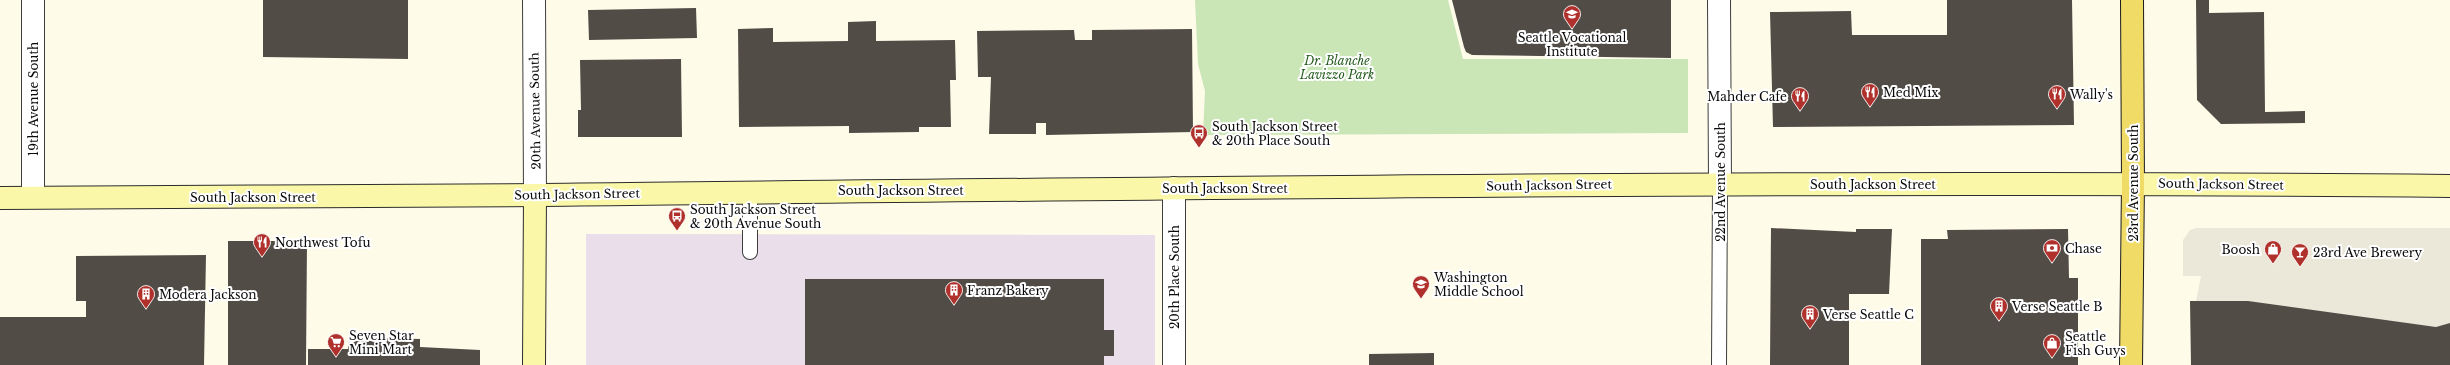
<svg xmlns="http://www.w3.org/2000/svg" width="2450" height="365" viewBox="0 0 2450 365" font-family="'Libre Baskerville',serif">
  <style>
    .industrial { fill: #e9dee9 }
    .green { fill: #cae5b6 }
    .plaza { fill: #ebe8da }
    .building { fill: #524c47 }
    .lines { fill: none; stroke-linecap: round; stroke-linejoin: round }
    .lane-casing { stroke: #3d3d3d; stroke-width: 16 }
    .street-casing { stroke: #3d3d3d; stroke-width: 24 }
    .secondary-casing { stroke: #2c2c2c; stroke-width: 24 }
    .primary-casing { stroke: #1b1b1b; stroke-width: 24 }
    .lane { stroke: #fff; stroke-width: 14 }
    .street { stroke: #fff; stroke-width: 22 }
    .secondary { stroke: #faf8a8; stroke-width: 22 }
    .primary { stroke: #f0db67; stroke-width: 22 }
    .labels { text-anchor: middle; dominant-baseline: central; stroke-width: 4; stroke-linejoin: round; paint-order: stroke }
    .poi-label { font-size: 12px; fill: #0a0a0a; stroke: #fff; text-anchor: start }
    .park-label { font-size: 12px; font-style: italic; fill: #275d20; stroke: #fff }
    .street-label { font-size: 12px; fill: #0a0a0a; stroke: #fff }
  </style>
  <rect width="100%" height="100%" fill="#fefbe9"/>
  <path class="industrial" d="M586,234L1155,235V365H586Z"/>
  <path class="green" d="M1195,0H1448L1463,59H1688V133L1203,135L1205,91L1198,64Z"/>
  <path class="plaza" d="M2196,228H2450V323L2436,327L2196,301L2201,276H2183V240L2190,230Z"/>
  <g class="building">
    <path d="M263,0H408V59L263,57Z"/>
    <path d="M1452,0H1671V58L1472,55L1466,52L1464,47Z"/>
    <path d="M1947,0H2072L2074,125L1773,127L1770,12L1851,11L1852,35H1947Z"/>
    <path d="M2196,0H2209V13L2264,12L2265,112L2305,111V123L2221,124L2197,100Z"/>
    <path d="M696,8L697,38L589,40L588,10Z"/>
    <path d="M876,21V41L955,40L956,80H950L951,127H919V132L849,133V126L739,127L738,29L773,28V42L848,41V22Z"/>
    <path d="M1192,29L1193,132L1046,135V123H1036V134H989L991,77H978L977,31L1074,30L1075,40H1092V30Z"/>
    <path d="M681,59L682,137H578V110H581L580,60Z"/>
    <path d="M1771,228L1856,232V229H1892L1889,294H1849V365H1770Z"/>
    <path d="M2068,229L2069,278H2078V365H1921V239H1948L1947,230Z"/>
    <path d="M228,241H307L306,365H228Z"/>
    <path d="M206,255L204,365H0V317H86V301H76V256Z"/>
    <path d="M805,279H1104V330H1114V356H1104V365H805Z"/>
    <path d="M2190,301H2248L2436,327L2450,323V365H2191Z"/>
    <path d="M378,338L420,339V347L480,350V365H308V349H348L349,341H378Z"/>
    <path d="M1434,353V365H1369V354Z"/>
  </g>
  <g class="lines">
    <g class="lane-casing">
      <g id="lane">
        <path d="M750,192V252"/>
        <path d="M1719,365L1720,184"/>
      </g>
    </g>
    <g class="street-casing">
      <g id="street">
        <path d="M33,0V197"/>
        <path d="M534,0L535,195"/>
        <path d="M1719,0L1720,184"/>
        <path d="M1174,188V365"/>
      </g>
    </g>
    <g class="secondary-casing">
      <g id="secondary">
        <path d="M0,198C181,196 361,197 542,195C1178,188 1814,180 2450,186"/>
        <path d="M534,365L535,195"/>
      </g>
    </g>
    <g class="primary-casing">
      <path id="primary" d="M2131,365L2133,183L2132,0"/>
    </g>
    <use href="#lane" class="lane"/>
    <use href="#street" class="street"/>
    <use href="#secondary" class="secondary"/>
    <use href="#primary" class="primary"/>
  </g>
  <defs>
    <g id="university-pin" transform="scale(0.9)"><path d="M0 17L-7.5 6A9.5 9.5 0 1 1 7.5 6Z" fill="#b0312c" stroke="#fff"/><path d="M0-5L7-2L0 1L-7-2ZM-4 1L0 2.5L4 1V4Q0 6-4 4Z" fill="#fff"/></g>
    <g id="restaurant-pin" transform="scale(0.9)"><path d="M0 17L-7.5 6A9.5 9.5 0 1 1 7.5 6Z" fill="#b0312c" stroke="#fff"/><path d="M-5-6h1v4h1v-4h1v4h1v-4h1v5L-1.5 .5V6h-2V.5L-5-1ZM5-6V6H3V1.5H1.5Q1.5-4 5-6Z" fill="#fff"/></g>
    <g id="bus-pin" transform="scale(0.9)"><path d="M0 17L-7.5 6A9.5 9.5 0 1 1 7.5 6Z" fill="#b0312c" stroke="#fff"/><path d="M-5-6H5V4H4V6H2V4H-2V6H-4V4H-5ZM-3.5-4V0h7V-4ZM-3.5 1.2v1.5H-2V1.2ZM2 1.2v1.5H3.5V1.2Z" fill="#fff"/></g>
    <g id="bank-pin" transform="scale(0.9)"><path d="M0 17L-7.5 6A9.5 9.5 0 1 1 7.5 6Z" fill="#b0312c" stroke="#fff"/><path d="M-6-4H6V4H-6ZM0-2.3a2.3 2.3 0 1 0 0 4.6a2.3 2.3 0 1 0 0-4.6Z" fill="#fff"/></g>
    <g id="shop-pin" transform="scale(0.9)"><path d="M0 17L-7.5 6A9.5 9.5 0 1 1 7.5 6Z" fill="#b0312c" stroke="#fff"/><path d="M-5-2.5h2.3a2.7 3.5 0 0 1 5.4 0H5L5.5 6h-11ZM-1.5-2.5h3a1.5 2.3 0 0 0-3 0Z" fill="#fff"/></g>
    <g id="bar-pin" transform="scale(0.9)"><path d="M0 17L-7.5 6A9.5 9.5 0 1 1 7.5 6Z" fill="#b0312c" stroke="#fff"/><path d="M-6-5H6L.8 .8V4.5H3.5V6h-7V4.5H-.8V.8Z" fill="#fff"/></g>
    <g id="school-pin" transform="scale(0.9)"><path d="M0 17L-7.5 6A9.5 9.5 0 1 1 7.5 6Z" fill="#b0312c" stroke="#fff"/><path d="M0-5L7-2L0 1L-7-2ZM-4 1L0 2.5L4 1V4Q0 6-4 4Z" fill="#fff"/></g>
    <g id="building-pin" transform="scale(0.9)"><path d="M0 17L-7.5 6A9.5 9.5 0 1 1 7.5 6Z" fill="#b0312c" stroke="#fff"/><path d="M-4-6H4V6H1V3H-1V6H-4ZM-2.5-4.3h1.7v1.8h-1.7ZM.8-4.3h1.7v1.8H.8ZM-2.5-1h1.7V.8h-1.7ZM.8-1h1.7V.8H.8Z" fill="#fff"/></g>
    <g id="supermarket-pin" transform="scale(0.9)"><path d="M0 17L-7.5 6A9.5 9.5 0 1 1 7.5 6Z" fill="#b0312c" stroke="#fff"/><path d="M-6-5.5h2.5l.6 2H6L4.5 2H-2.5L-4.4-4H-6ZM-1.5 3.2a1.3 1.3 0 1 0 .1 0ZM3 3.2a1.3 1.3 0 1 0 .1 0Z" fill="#fff"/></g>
  </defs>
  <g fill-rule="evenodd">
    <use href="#university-pin" x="1572" y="14"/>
    <use href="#restaurant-pin" x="1870" y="92"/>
    <use href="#restaurant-pin" x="2057" y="94"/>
    <use href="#restaurant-pin" x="1800" y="96"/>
    <use href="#bus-pin" x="1199" y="133"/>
    <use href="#bus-pin" x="677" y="216"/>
    <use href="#restaurant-pin" x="262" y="242"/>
    <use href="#bank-pin" x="2052" y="248"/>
    <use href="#shop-pin" x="2273" y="249"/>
    <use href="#bar-pin" x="2300" y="252"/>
    <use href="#school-pin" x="1421" y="284"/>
    <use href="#building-pin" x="954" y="290"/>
    <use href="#building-pin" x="146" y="294"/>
    <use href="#building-pin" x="1999" y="306"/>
    <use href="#building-pin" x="1810" y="314"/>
    <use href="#supermarket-pin" x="336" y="342"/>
    <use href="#shop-pin" x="2052" y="343"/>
  </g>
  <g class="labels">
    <g class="poi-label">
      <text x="1572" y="37" text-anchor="middle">Seattle Vocational<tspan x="1572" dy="14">Institute</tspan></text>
      <text x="1883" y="92">Med Mix</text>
      <text x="2070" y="94">Wally's</text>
      <text x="1787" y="96" text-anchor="end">Mahder Cafe</text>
      <text x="1212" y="126">South Jackson Street<tspan x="1212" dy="14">&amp; 20th Place South</tspan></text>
      <text x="690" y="209">South Jackson Street<tspan x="690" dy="14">&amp; 20th Avenue South</tspan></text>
      <text x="275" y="242">Northwest Tofu</text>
      <text x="2065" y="248">Chase</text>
      <text x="2260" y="249" text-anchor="end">Boosh</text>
      <text x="2313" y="252">23rd Ave Brewery</text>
      <text x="1434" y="277">Washington<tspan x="1434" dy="14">Middle School</tspan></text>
      <text x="967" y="290">Franz Bakery</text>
      <text x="159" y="294">Modera Jackson</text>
      <text x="2012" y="306">Verse Seattle B</text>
      <text x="1823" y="314">Verse Seattle C</text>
      <text x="349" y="335">Seven Star<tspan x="349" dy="14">Mini Mart</tspan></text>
      <text x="2065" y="336">Seattle<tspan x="2065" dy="14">Fish Guys</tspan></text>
    </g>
    <g class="park-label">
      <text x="1337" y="60">Dr. Blanche<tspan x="1337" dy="14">Lavizzo Park</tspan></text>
    </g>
    <g class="street-label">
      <text transform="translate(33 99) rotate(-90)">19th Avenue South</text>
      <text transform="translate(535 111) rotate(-91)">20th Avenue South</text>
      <text transform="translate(1720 182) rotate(-90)">22nd Avenue South</text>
      <text transform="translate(2133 183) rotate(-90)">23rd Avenue South</text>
      <text x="1873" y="184">South Jackson Street</text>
      <text transform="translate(2221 184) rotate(1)">South Jackson Street</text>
      <text transform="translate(1549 185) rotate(-1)">South Jackson Street</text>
      <text x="1225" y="188">South Jackson Street</text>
      <text x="901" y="190">South Jackson Street</text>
      <text transform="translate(577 194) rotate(-1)">South Jackson Street</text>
      <text x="253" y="197">South Jackson Street</text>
      <text transform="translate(1174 277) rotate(-90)">20th Place South</text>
    </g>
  </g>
</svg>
